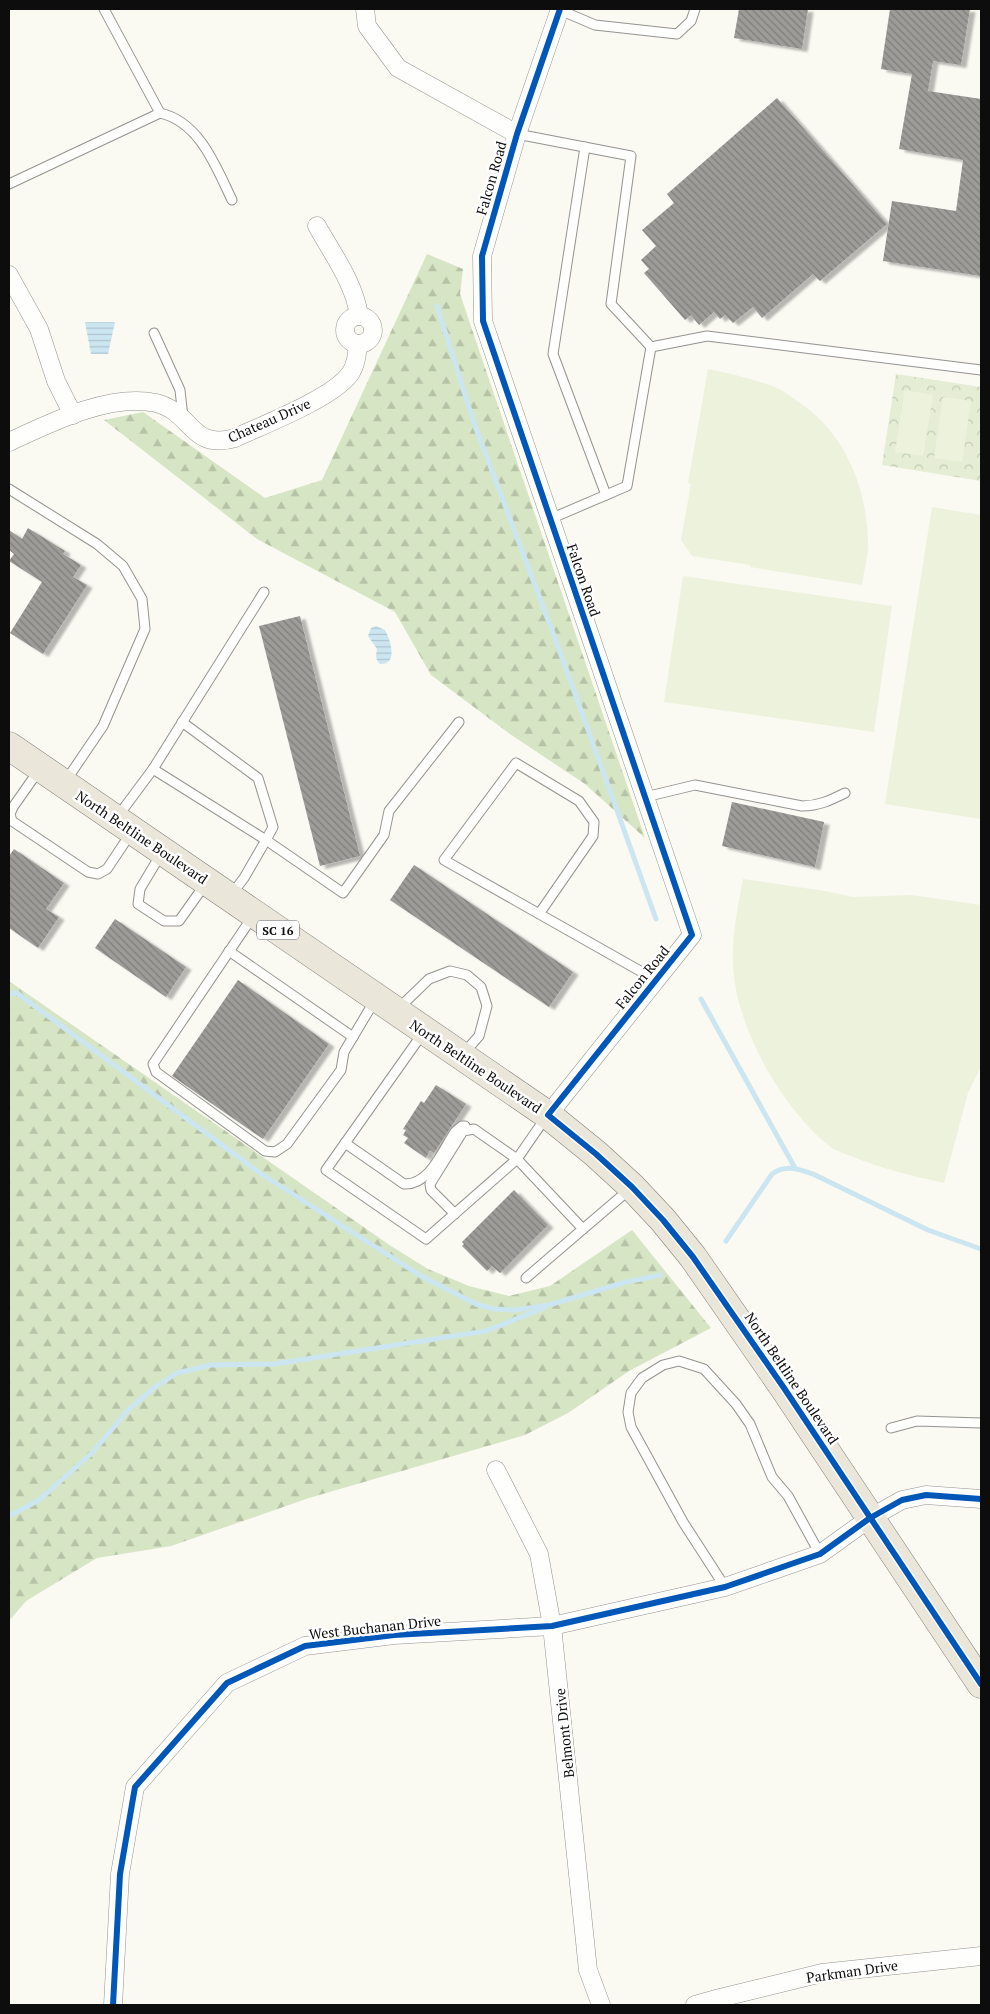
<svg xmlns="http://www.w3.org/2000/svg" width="990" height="2014" viewBox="0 0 990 2014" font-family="'PT Serif',serif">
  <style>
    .forest { fill: url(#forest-firs) }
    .park { fill: url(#park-crowns) }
    .pitch { fill: #edf2dd }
    .water { fill: url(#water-rules) }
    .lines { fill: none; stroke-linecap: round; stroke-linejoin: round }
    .stream { stroke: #cce6f1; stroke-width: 5 }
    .building { fill: url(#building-back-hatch); filter: url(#shadow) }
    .service-casing { stroke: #949390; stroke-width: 11 }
    .minor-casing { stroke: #949390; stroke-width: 19 }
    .primary-casing { stroke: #81817d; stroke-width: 29 }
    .service { stroke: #fefefd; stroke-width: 9 }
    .minor { stroke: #fefefd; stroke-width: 18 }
    .primary { stroke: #eae6da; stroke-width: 28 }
    .cycleway-casing { stroke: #fff; stroke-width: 9 }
    .cycleway { stroke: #0057b8; stroke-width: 6 }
    .labels { text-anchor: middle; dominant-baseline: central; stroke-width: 5; stroke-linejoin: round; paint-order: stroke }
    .shield { fill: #fff; stroke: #565656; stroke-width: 1 }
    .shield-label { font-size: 12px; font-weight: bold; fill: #0d0d0d }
    .street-label { font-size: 14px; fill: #0d0d0d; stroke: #fff }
  </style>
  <defs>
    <pattern id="forest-firs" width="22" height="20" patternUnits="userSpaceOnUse" patternTransform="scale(1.25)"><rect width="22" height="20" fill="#d6e5c3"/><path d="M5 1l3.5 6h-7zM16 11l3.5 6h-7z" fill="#b6c3a6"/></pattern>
    <pattern id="park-crowns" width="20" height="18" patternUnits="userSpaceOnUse" patternTransform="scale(1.25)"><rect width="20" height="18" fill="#e5eed4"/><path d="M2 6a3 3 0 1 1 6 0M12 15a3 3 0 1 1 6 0" fill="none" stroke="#c3cbb5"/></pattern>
    <pattern id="water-rules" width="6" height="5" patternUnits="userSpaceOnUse" patternTransform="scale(1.25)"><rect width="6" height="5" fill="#cce6f1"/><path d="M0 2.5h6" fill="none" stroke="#aec4cd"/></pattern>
    <pattern id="building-back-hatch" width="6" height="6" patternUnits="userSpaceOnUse" patternTransform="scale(1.25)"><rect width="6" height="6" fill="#9e9c98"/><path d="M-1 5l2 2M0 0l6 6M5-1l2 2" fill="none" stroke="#7f7e7a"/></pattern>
    <filter id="shadow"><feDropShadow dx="5.5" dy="3" stdDeviation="1" flood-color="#0004"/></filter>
  </defs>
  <rect width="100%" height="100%" fill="#faf9f2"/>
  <g class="forest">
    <path d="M427,254L463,269L460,294L645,838L585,784L510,734L431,675L395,612L257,539L104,420L143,412L265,498L322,480Z"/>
    <path d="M9,981L391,1246L428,1269L469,1286L509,1296L550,1286L632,1230L711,1328L629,1371L568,1413L525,1435L309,1498L171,1546L97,1558L26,1601L9,1621Z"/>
  </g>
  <path class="park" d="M896,374L981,387V481L882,465Z"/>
  <g class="pitch">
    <path d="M708,369C731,374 755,379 777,388C784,391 790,396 797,401C845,432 867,487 868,543C868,557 864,571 862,585L750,567V565L692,556L681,540L691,484L688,483Z"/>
    <path d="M905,390L933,395L923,456L895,452Z"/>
    <path d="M943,397L971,401L962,462L934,458Z"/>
    <path d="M932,507L981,515V819L885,804Z"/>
    <path d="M683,576L892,606L874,732L664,702Z"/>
    <path d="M743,879L825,891L853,897L911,895L981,905V1067L968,1093L944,1183C913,1176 883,1169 853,1157C847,1154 838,1152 832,1148C785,1112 741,1036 734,977C730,944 737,911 743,879Z"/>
  </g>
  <g class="water">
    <path d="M85,322H115L108,354H91Z"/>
    <path d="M376,626L385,630C390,639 399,665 380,664C375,659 376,655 377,649L368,636L371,628Z"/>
  </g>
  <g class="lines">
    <g class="stream">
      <path d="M437,306L474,423L559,649L656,919"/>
      <path d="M9,994L17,993L260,1173L421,1276L476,1304L494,1309L516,1310L549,1305L626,1282L661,1275"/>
      <path d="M701,999L795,1168"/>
      <path d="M726,1241L772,1174C786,1164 798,1169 813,1174L928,1230L981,1249"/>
      <path d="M9,1516L39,1500L92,1453L128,1410L155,1387L177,1373L211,1365L274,1364L486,1331L544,1308"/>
    </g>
  </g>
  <g class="building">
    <path d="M739,9H808L802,49L734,38Z"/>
    <path d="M890,9H970L961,65L933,61L928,91L981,99V276L883,261L892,201L956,211L963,160L899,149L912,74L881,69Z"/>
    <path d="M777,98L887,224L820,281L813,274L762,318L753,307L733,323L725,315L720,319L714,312L699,325L691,315L685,320L644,273L649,269L641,260L656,246L642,230L674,203L667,194Z"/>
    <path d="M28,528L65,551L63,554L81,565L73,577L87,585L43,654L10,633L42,582L9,561L14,554L9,550V530L22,539Z"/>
    <path d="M300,616L360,856L320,866L259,626Z"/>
    <path d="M732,802L824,822L815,867L722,846Z"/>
    <path d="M14,849L64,883L46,909L59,917L38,948L9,928V856Z"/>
    <path d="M414,865L573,972L549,1007L390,900Z"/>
    <path d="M115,919L186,967L166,997L95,948Z"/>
    <path d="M238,980L329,1044L263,1139L172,1076Z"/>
    <path d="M436,1085L466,1104L434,1153L430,1150L426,1158L404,1143L408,1138L403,1135L406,1130L403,1129L421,1101L424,1103Z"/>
    <path d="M514,1190L548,1225L500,1273L492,1266L487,1271L462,1246L464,1244L462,1242Z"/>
  </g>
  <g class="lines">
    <g class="service-casing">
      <g id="service">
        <path d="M104,9L160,113"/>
        <path d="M560,10L595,25L677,34L691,21L695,9"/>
        <path d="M517,134L631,156L611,304L651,347L627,486L550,519"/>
        <path d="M585,147L553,354L606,495"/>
        <path d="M9,184L160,113C200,122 216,167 232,200"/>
        <path d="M154,333L180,390L183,418"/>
        <path d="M651,347L707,336L981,370"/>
        <path d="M9,489L97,544L123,566L142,599L145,629L103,726L65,782"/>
        <path d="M182,722L258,778L273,827L266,840L343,893L384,835L389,811L459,722"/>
        <path d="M153,769L264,592"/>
        <path d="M39,770L13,807L10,814L12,821L88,872L98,874L107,869L131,833"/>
        <path d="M645,797L695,785L802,806C819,806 831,800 845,793"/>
        <path d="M118,816L153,769L266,840L244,878L231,895"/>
        <path d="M161,854L140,889L138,904L164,921H179L206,883"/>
        <path d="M539,914L593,836L594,822L579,801L516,763L444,860L656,980"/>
        <path d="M253,916L153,1064L156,1072L265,1151L275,1152L287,1144L341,1070L344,1052L375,1000"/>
        <path d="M229,951L353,1037"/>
        <path d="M399,1008L429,979L450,971L467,975L481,987L487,1006L479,1036L463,1054"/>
        <path d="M423,1033L326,1170L426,1239L517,1159L474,1129L463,1131L430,1184L431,1190L455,1214"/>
        <path d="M546,1117L517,1159L583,1229L630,1189"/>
        <path d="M345,1143L404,1184C430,1185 442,1151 455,1132L462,1126H465"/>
        <path d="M526,1278L583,1229"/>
        <path d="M891,1428L917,1421L981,1423"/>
        <path d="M725,1587L683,1522L631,1427L628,1412L631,1393L642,1378L663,1365L679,1361L704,1369L736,1404L750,1424L772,1477L788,1496L820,1554"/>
      </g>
    </g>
    <g class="minor-casing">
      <g id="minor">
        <path d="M365,9L367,26L398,68L517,134"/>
        <path d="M317,226C332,253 355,284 359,316"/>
        <path d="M9,275L39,329L56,381L73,415"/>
        <circle cx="359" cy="330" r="14"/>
        <path d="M9,442C50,423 109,393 156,403C193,412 190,451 235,438C265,424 331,399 350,374C356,365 357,355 358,344"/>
        <path d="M548,1115L692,935L483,321L482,256L517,134L560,9"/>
        <path d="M496,1470L539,1554L552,1626L588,1970L601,2005"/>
        <path d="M113,2005L120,1874L135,1787L227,1683L305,1646L394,1635L552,1626L725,1587L820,1554L870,1518L902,1500L926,1495L981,1499"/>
        <path d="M695,2005L720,1998L822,1973L981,1956"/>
      </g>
    </g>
    <g class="primary-casing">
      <path id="primary" d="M9,746L548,1115L596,1154L632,1187L663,1220L693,1257L784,1388L981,1684"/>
    </g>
    <use href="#service" class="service"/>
    <use href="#minor" class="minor"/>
    <use href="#primary" class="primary"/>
    <g class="cycleway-casing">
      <g id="cycleway">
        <path d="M560,9L517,134L482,256L483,321L692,935L548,1115L596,1154L632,1187L663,1220L693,1257L784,1388L981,1684"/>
        <path d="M113,2005L120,1874L135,1787L227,1683L305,1646L394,1635L552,1626L725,1587L820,1554L870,1518L902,1500L926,1495L981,1499"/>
      </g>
    </g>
    <use href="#cycleway" class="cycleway"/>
  </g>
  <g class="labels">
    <rect class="shield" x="257" y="920.5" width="42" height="19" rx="4"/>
    <g class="shield-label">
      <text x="278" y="930">SC 16</text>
    </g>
    <g class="street-label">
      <text transform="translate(491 178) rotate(-74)">Falcon Road</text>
      <text transform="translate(269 420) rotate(-24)">Chateau Drive</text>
      <text transform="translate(584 580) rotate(71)">Falcon Road</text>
      <text transform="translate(142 837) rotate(34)">North Beltline Boulevard</text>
      <text transform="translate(642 977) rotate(-51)">Falcon Road</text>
      <text transform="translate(476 1066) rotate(34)">North Beltline Boulevard</text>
      <text transform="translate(792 1378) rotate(56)">North Beltline Boulevard</text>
      <text transform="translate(375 1627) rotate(-6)">West Buchanan Drive</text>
      <text transform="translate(564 1733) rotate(-96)">Belmont Drive</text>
      <text transform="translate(852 1971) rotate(-8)">Parkman Drive</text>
    </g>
  </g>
  <rect width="990" height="2014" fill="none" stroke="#0d0d0d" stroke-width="20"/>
</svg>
